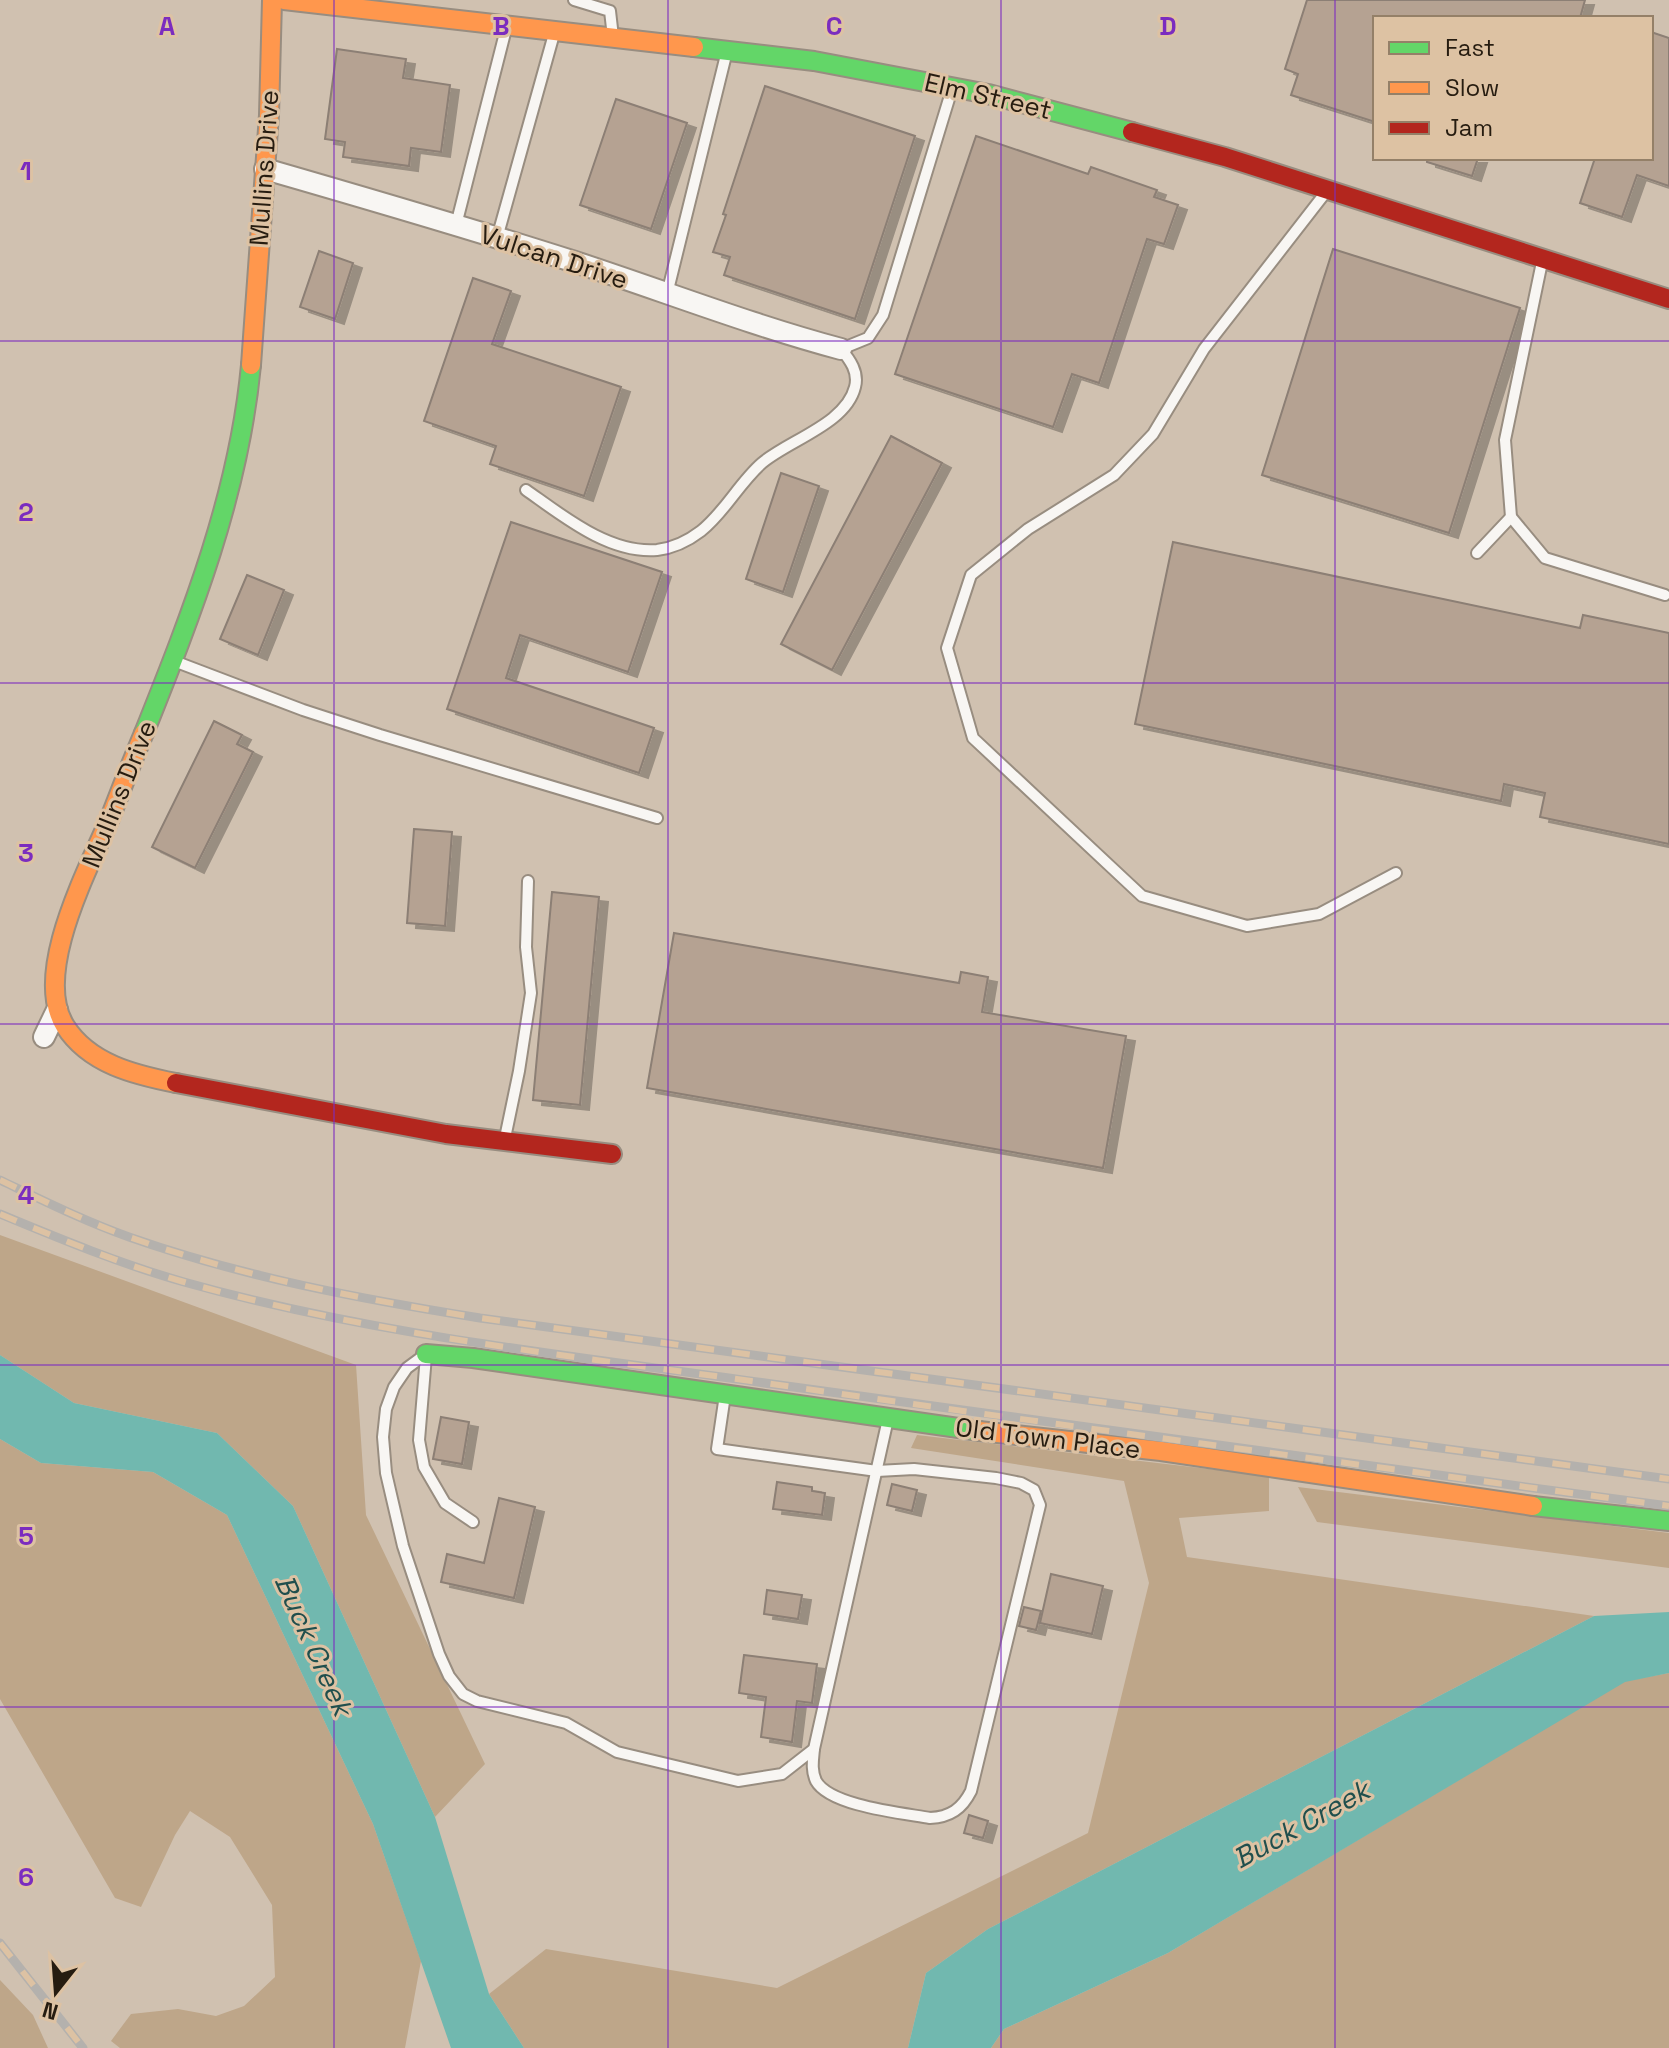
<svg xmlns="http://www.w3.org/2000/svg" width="1669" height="2048" viewBox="0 0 1669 2048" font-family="'Space Grotesk',sans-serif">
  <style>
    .green { fill: #bea689 }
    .water { fill: #71b8af }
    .building { fill: #b5a292; stroke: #8c7f74; stroke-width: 2; filter: url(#shadow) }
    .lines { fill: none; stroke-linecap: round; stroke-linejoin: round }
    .lane-casing { stroke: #988d80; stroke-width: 14 }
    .street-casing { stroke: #988d80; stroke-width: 24 }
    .fast-casing { stroke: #988d80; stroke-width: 22 }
    .slow-casing { stroke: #988d80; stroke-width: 22 }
    .jam-casing { stroke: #988d80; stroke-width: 22 }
    .lane { stroke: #f8f6f3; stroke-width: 10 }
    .street { stroke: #f8f6f3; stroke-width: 20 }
    .fast { stroke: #63d668; stroke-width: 18 }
    .slow { stroke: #ff974d; stroke-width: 18 }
    .jam { stroke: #b3261e; stroke-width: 18 }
    .rail-casing { stroke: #b4b1ad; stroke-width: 9 }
    .rail { stroke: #ddc2a3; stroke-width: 6; stroke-dasharray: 18; stroke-linecap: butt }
    .grid { fill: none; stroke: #7b2cbf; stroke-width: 2; stroke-opacity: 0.55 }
    .labels { text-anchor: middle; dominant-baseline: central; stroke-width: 6; stroke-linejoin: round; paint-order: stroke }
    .street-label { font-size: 26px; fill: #261c10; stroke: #ddc2a3 }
    .water-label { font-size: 28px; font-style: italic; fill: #204f4d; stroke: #ddc2a3 }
    .grid-label { font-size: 26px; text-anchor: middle; font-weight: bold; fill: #7b2cbf; stroke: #ddc2a3; stroke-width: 6; stroke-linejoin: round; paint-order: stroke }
  </style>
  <defs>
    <filter id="shadow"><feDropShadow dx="9" dy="5" stdDeviation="0" flood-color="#0004"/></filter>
  </defs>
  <rect width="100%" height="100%" fill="#d0c1b0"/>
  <g class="green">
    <path d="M0,1235L356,1365L366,1515L485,1764L435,1817L293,1506L217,1433L74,1403L0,1355Z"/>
    <path d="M917,1435L1269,1476V1511L1179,1518L1187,1557L1594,1616L988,1929L926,1973L908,2048H524L489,1994L546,1949L777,1988L1088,1833L1149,1583L1124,1481L911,1448Z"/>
    <path d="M0,1439L41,1463L153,1472L227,1515L373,1824L421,1961L405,2048H120L111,2041L131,2014L178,2009L216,2016L244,2006L275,1977L272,1905L230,1837L190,1811L175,1835L141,1907L115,1898L0,1699Z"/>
    <path d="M1298,1487L1669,1533V1568L1317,1522Z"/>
    <path d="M1669,1673V2048H991L1004,2029L1168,1953L1625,1681Z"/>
    <path d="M0,1980L33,2015L48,2048H0Z"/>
  </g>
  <g class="water">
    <path d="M0,1355L74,1403L217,1433L293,1506L435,1817L489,1994L524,2048H451L373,1824L227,1515L153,1472L41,1463L0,1439Z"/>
    <path d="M1669,1612V1673L1625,1682L1168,1953L1004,2029L991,2048H908L926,1973L988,1929L1594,1616Z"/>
  </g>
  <g class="building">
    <path d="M1307,0H1585L1580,18H1375V122L1291,95L1298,74L1285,69Z"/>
    <path d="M1651,32L1669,38V186L1637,175L1622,217L1580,203L1595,158H1651Z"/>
    <path d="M337,49L406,59L403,78L450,85L441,152L411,148L409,166L343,157L345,142L325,139Z"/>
    <path d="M765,86L915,136L855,319L724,275L730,257L713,252L726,215L723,214Z"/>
    <path d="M616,99L687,123L651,229L580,205Z"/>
    <path d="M976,136L1088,174L1091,167L1157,190L1154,197L1178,205L1164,244L1147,239L1099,383L1072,374L1053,427L895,374Z"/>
    <path d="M1427,158H1478L1472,176L1427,162Z"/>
    <path d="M1333,249L1520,308L1449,533L1262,475Z"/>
    <path d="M319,251L353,263L335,319L300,307Z"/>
    <path d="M473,278L511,291L492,344L621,387L584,496L490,464L496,446L424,421Z"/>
    <path d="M891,436L942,463L832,670L781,644Z"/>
    <path d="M781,473L819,486L783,592L746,579Z"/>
    <path d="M511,522L662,572L628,672L520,635L506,678L654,728L639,773L447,709Z"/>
    <path d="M1173,542L1580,628L1583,615L1669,633V844L1540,817L1545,793L1504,784L1501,801L1135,724Z"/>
    <path d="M247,575L284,590L258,655L220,639Z"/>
    <path d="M214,721L242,735L237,744L253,752L195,868L152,847Z"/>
    <path d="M414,829L452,832L445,926L407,923Z"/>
    <path d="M552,892L599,897L580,1105L533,1100Z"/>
    <path d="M674,933L959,983L961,972L988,977L982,1012L1126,1036L1103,1168L647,1088Z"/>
    <path d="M441,1417L469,1422L462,1464L433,1459Z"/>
    <path d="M777,1482L812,1487V1491L825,1493L822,1515L773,1509Z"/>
    <path d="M892,1484L917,1490L912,1511L887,1505Z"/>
    <path d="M499,1498L535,1507L514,1598L441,1582L447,1554L484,1563Z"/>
    <path d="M1051,1574L1103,1586L1092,1634L1040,1623Z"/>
    <path d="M767,1590L802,1595L798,1619L764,1614Z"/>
    <path d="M1024,1607L1041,1611L1036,1630L1019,1626Z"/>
    <path d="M744,1655L817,1664L812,1703L797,1701L792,1742L761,1737L766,1697L739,1693Z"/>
    <path d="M969,1815L988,1821L983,1838L964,1833Z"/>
  </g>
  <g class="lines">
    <g class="lane-casing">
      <g id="lane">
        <path d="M574,0L610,11L613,37"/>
        <path d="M1326,192L1204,349L1153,434L1114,475L1028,529L971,575L947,648L973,738L1142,896L1247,926L1319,914L1396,873"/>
        <path d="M456,225L506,29"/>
        <path d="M497,238L554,34"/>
        <path d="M1542,262L1505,440L1511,517L1545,558L1665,595"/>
        <path d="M667,294L726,55"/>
        <path d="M526,490C563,516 609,554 657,550C674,548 688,541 701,531C725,512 739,483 762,463C789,440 846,424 855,387C859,372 850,360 841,349L868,338L883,315L952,89"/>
        <path d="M1477,553L1511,517"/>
        <path d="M174,661L303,710L380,735L657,818"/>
        <path d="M505,1138L519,1071L531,993L526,947L528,881"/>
        <path d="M426,1354L407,1368L394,1387L386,1409L383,1437L386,1473L403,1546L439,1654L449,1676L463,1694L477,1701L566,1723L617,1752L738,1781L782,1774L814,1749L888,1419"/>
        <path d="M426,1356L419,1440L424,1467L445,1503L473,1522"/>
        <path d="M725,1395L717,1449L877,1471L914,1469L996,1478L1021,1483L1034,1490L1040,1505L971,1791C962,1809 950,1817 930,1818C902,1813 830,1806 816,1781C811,1770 813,1760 814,1749"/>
      </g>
    </g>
    <g class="street-casing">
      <g id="street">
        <path d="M265,169C369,199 472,229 575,262C664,291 751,325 841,349"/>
        <path d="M44,1037L57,1010"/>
      </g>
    </g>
    <g class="fast-casing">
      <g id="fast">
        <path d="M694,47L814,61L988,94L1132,132"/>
        <path d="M144,733C192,613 239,494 251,365"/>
        <path d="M426,1354L473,1358L979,1431"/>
        <path d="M1533,1506L1669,1521"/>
      </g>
    </g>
    <g class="slow-casing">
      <g id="slow">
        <path d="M284,0L694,47"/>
        <path d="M251,365L269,115L272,0"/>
        <path d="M144,733C132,761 121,790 110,818C88,870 32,973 65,1026C89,1064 135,1075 176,1083"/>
        <path d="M979,1431L1161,1451L1533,1506"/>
      </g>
    </g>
    <g class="jam-casing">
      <g id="jam">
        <path d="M1132,132L1225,157L1669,299"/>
        <path d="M176,1083L446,1134L612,1154"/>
      </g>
    </g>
    <use href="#lane" class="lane"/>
    <use href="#street" class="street"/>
    <use href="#fast" class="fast"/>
    <use href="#slow" class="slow"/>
    <use href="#jam" class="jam"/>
    <g class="rail-casing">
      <g id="rail">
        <path d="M0,1180C42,1200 84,1221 129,1237C243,1277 361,1299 480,1318L1669,1479"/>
        <path d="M0,1214C60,1239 121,1264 184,1282C376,1336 576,1356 772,1384C1071,1427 1370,1466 1669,1506"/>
        <path d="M0,1943L83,2048"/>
      </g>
    </g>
    <use href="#rail" class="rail"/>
  </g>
  <path class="grid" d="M334,0V2048M668,0V2048M1001,0V2048M1335,0V2048M0,341H1669M0,683H1669M0,1024H1669M0,1365H1669M0,1707H1669"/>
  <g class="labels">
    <g class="street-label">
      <text transform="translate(988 96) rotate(13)">Elm Street</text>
      <text transform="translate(264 168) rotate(-86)">Mullins Drive</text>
      <text transform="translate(554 257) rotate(18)">Vulcan Drive</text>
      <text transform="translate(119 794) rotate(-68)">Mullins Drive</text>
      <text transform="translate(1048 1438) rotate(7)">Old Town Place</text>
    </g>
    <g class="water-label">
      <text transform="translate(314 1645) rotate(66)">Buck Creek</text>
      <text transform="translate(1301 1824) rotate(-29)">Buck Creek</text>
    </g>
  </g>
  <g class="grid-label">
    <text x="167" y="35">A</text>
    <text x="501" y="35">B</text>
    <text x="834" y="35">C</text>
    <text x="1168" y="35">D</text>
    <text x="26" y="180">1</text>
    <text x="26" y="521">2</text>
    <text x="26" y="862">3</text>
    <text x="26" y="1204">4</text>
    <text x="26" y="1545">5</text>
    <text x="26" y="1886">6</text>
  </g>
  <rect x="1373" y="16" width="280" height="144" fill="#ddc2a3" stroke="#948068" stroke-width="2"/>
  <rect x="1389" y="42" width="40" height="12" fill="#63d668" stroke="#948068" stroke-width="2"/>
  <text x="1445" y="56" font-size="24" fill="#261c10">Fast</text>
  <rect x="1389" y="82" width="40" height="12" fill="#ff974d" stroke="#948068" stroke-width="2"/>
  <text x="1445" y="96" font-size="24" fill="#261c10">Slow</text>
  <rect x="1389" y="122" width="40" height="12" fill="#b3261e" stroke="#948068" stroke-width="2"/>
  <text x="1445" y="136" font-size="24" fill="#261c10">Jam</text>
  <g transform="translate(56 1992) rotate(197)" stroke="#ddc2a3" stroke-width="6" paint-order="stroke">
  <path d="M0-6L14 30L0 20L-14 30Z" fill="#261c10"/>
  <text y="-12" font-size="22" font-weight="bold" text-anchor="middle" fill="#261c10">N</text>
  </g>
</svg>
